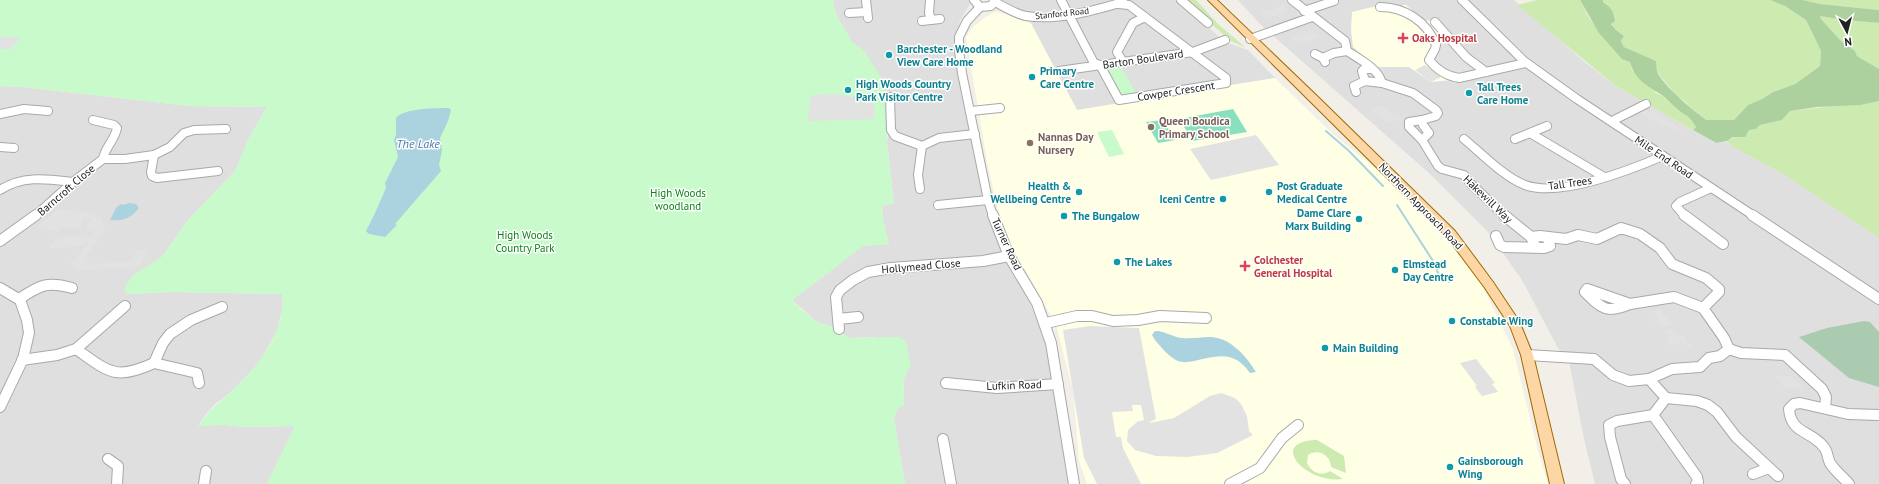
<svg xmlns="http://www.w3.org/2000/svg" width="1879" height="484" viewBox="0 0 1879 484" font-family="'PT Sans',sans-serif">
  <style>
    .residential { fill: #e0dfdf }
    .education { fill: #ffffe5 }
    .grass { fill: #cdebb0 }
    .forest { fill: #add19e }
    .cemetery { fill: #aacbaf }
    .park { fill: #c8facc }
    .pitch { fill: #88e0be }
    .parking { fill: #e2e2e2 }
    .water { fill: #aad3df }
    .lines { fill: none; stroke-linecap: round; stroke-linejoin: round }
    .stream { stroke: #aad3df; stroke-width: 2 }
    .minor-far1-casing { stroke: #a9a9a9; stroke-width: 10 }
    .minor-casing { stroke: #a9a9a9; stroke-width: 12 }
    .major-casing { stroke: #a06b00; stroke-width: 2 }
    .minor-far1 { stroke: #fff; stroke-width: 8 }
    .minor { stroke: #fff; stroke-width: 10 }
    .major { fill: #fcd6a4; fill-rule: evenodd }
    .health-dot { fill: #e0444e; stroke: #fff; stroke-width: 1.5 }
    .culture-dot { fill: #0f9aa8; stroke: #fff; stroke-width: 1.5 }
    .education-dot { fill: #8d6e63; stroke: #fff; stroke-width: 1.5 }
    .labels { text-anchor: middle; dominant-baseline: central; stroke-width: 3; stroke-linejoin: round; paint-order: stroke }
    .far-street-label { font-size: 9px; fill: #222; stroke: #fff }
    .health-label { font-size: 11px; font-weight: bold; fill: #be3a42; stroke: #fff; text-anchor: start }
    .culture-label { font-size: 11px; font-weight: bold; fill: #0d838f; stroke: #fff; text-anchor: start }
    .street-label { font-size: 11px; fill: #222; stroke: #fff }
    .education-label { font-size: 11px; font-weight: bold; fill: #785e54; stroke: #fff; text-anchor: start }
    .park-label { font-size: 11px; fill: #0c8416; stroke: #fff }
    .water-label { font-size: 12px; font-style: italic; fill: #4a7aab; stroke: #fff }
  </style>
  <rect width="100%" height="100%" fill="#f2efe9"/>
  <g class="residential">
    <path d="M833,0H970V4L960,21L957,33L963,79L1004,250L1051,347L1072,484H905L894,419L897,409L904,404V380L906,372L874,337L849,338L833,327L817,322L792,300L863,246L888,244L883,219L882,206L894,203L887,143L888,133L886,93L865,52L852,42L838,18L834,8Z"/>
    <path d="M1002,0H1178L1225,42L1248,50L1275,78L1077,110L1029,19Z"/>
    <path d="M1238,0H1514L1586,63L1616,86L1715,143L1728,142L1733,147L1783,174L1879,238V484H1595L1584,439L1569,361L1558,348L1522,280L1488,232L1430,174L1261,25Z"/>
    <path d="M0,86L22,87L189,106L267,107L250,136L235,171L188,220L162,257L132,276L127,294L172,292L282,294L283,306L277,331L259,363L231,392L214,405L205,415L199,425H225L243,427L295,426L267,484H0Z"/>
  </g>
  <g class="education">
    <path d="M1406,5L1425,21L1439,20L1483,77L1431,82L1409,67H1377L1353,47L1351,30L1352,12L1377,6Z"/>
    <path d="M995,12L1006,14L1031,24L1077,110L1275,78L1335,136L1400,188L1441,231L1482,285L1513,349L1538,451L1548,484H1087L1079,461L1073,390L1056,325L1038,292L1011,246L1002,228L987,162L966,37L972,28L984,18Z"/>
  </g>
  <g class="grass">
    <path d="M1184,0H1196L1218,24L1245,47L1228,40L1231,39L1229,37L1221,40L1216,39L1224,35Z"/>
    <path d="M1537,0H1580L1589,18L1622,58L1630,62L1632,70L1656,93L1661,95L1677,109L1690,116L1696,127L1693,130L1689,128L1616,86L1517,5Z"/>
    <path d="M1603,0H1770L1785,6L1806,20L1821,51L1820,66L1795,84L1773,92L1762,99L1748,105L1734,120H1706L1689,106L1686,102L1678,97L1666,83L1657,72L1656,61L1624,47L1621,41L1624,36L1616,30L1611,23L1615,21C1614,11 1610,6 1603,2Z"/>
    <path d="M1803,0H1879V10L1820,4Z"/>
    <path d="M1820,15L1846,20L1879,23V69L1857,56L1855,51L1840,40L1821,19Z"/>
    <path d="M1879,101V238L1783,174L1733,147L1727,141L1749,130L1756,129L1760,125L1782,120L1790,111Z"/>
    <path d="M1317,440L1344,456L1346,473L1331,467C1331,455 1318,448 1308,455L1307,463C1311,472 1321,477 1330,471L1343,479C1305,484 1267,441 1317,440Z"/>
  </g>
  <path class="forest" d="M1580,0H1603V2C1611,7 1614,12 1615,21L1611,24L1616,30L1624,36L1621,41L1624,47L1656,61C1657,65 1656,70 1658,74C1669,91 1691,108 1706,120H1734L1748,105L1762,99L1773,92L1795,84L1820,66L1821,51L1806,20L1785,6L1770,0H1803L1820,4L1879,10V23L1846,20L1820,16L1821,19L1840,40L1855,51L1857,56L1879,69V101L1860,105L1817,107L1790,111L1782,120L1760,125L1756,129L1749,130L1745,137H1733L1727,141L1716,143L1693,130L1696,127C1688,113 1686,117 1676,108C1671,104 1667,99 1662,95C1647,86 1635,80 1630,62L1622,59L1599,33Z"/>
  <path class="cemetery" d="M1864,321L1870,322L1879,332V387L1849,378L1799,337L1827,328Z"/>
  <g class="park">
    <path d="M0,0H833L834,8L838,18L852,42L865,52L884,82L887,113V143L894,203L882,206L883,219L889,244L863,246L792,300L804,312L817,322L833,327L849,338L898,337L906,341L911,367C901,377 904,392 904,405L897,409L894,419L905,484H267L295,426L243,427L225,425L199,426C207,410 220,403 232,391C259,366 286,332 282,294L172,292L127,294L124,289L132,276L162,257L188,220L235,171L250,136L267,107L189,106L22,87L0,86Z"/>
    <path d="M1121,67L1136,93L1121,96L1106,69Z"/>
    <path d="M1112,130L1124,154L1109,157L1097,132Z"/>
  </g>
  <g class="pitch">
    <path d="M1233,109L1247,132L1193,141L1179,119Z"/>
    <path d="M1163,120L1164,121L1175,140L1158,143L1146,122Z"/>
  </g>
  <g class="parking">
    <path d="M1283,5L1289,11L1267,18L1261,12Z"/>
    <path d="M1313,31L1320,37L1298,44L1291,39Z"/>
    <path d="M0,37H21L11,49H0Z"/>
    <path d="M1437,43H1451L1477,73L1446,72L1438,68L1433,58Z"/>
    <path d="M1425,65L1441,77L1431,82L1415,70Z"/>
    <path d="M836,94L851,97L859,95L871,98L874,106V119L808,121L810,98L813,95Z"/>
    <path d="M1638,103L1646,108L1644,109L1649,112L1653,110L1682,130L1678,132L1667,125L1663,127L1630,107Z"/>
    <path d="M1382,106L1393,116L1397,115L1401,119L1386,123L1370,108Z"/>
    <path d="M1256,135L1279,165L1211,180L1190,149Z"/>
    <path d="M58,209L89,213L101,218L102,220L105,230L85,258L90,259L87,264L129,262L137,250L149,249L139,267L78,270V268H72L74,264H70L88,243L84,242L83,246L49,248L56,237L86,235L88,237L92,236L95,231L94,229L89,231L85,225L91,221V219L86,217L81,220L83,222L79,228H61L58,232L37,227Z"/>
    <path d="M1660,309L1670,321L1672,325L1662,328L1654,321L1657,320L1658,317L1652,311Z"/>
    <path d="M1090,326L1139,328L1156,419L1150,422V423L1174,418L1210,396L1221,393L1235,398L1241,404L1247,416L1249,431L1253,435L1217,453L1188,457L1156,456L1135,450L1127,441L1128,430L1137,422L1144,420L1141,405H1132L1133,411L1112,412L1116,437H1121L1123,448L1141,484H1097L1084,458L1063,330Z"/>
    <path d="M1670,328L1673,332L1686,338L1685,340L1693,347L1691,348L1681,341L1672,346L1667,340L1670,336L1664,330Z"/>
    <path d="M1476,359L1495,383L1492,384L1498,392L1482,396L1475,387L1477,386L1460,363Z"/>
    <path d="M1775,376L1794,377L1803,388H1784Z"/>
  </g>
  <g class="water">
    <path d="M449,108L451,110L448,121L440,138L442,150L439,165L441,171L395,224L397,225L385,237L369,234L366,231L375,213L386,188L385,183L398,157L394,140L396,135V118C404,108 437,108 449,108Z"/>
    <path d="M129,203L136,204L139,208C130,219 123,221 110,220L116,208L121,204L124,205Z"/>
    <path d="M1155,331C1166,331 1172,337 1182,338C1191,339 1200,337 1210,337C1230,337 1247,357 1256,372L1250,373C1234,350 1217,356 1194,361C1189,362 1183,363 1178,361C1169,357 1161,347 1155,340L1152,335Z"/>
  </g>
  <g class="lines">
    <g class="stream">
      <path d="M1326,131L1349,151L1383,186"/>
      <path d="M1397,205L1433,261L1439,275L1449,282"/>
    </g>
    <g class="minor-far1-casing">
      <g id="minor-far1">
        <path d="M866,0L868,18"/>
        <path d="M930,0L929,13L931,19"/>
        <path d="M974,0L980,7L991,6L995,0"/>
        <path d="M1061,0L1094,63L1100,65L1119,100L1226,83V78L1129,5L1118,4"/>
        <path d="M1181,0L1208,23"/>
        <path d="M1292,0L1345,41L1347,51C1359,59 1378,68 1382,83"/>
        <path d="M1462,0L1524,61L1577,99L1754,216"/>
        <path d="M995,2C1005,7 1015,14 1026,16C1057,21 1093,11 1123,2"/>
        <path d="M980,7L967,21L959,37V50L962,73L988,200L993,216"/>
        <path d="M1380,7C1404,7 1427,21 1436,45L1435,49L1429,60C1437,70 1446,76 1459,78L1526,63"/>
        <path d="M1304,11L1334,1"/>
        <path d="M849,13L867,12"/>
        <path d="M922,21L940,19"/>
        <path d="M1435,22L1466,57L1486,72"/>
        <path d="M1250,39L1312,17"/>
        <path d="M1315,54L1323,58L1325,62"/>
        <path d="M1323,58L1334,53L1347,51"/>
        <path d="M1123,62L1117,52L1133,23L1145,17"/>
        <path d="M1370,69H1364L1362,71L1365,81L1382,83L1413,93L1436,110L1438,113L1436,116L1422,120L1423,125L1429,133L1422,140"/>
        <path d="M1059,71L1193,52L1225,40"/>
        <path d="M1356,92L1354,86L1365,81"/>
        <path d="M890,97L891,130L895,136L922,146L918,175L920,189"/>
        <path d="M971,111L1000,108"/>
        <path d="M0,114L24,109L48,111"/>
        <path d="M93,120L114,125L117,128C115,140 105,147 103,159"/>
        <path d="M1422,120L1409,122V127L1422,140L1438,166L1442,169L1464,175L1470,183L1505,216"/>
        <path d="M1612,121L1646,104"/>
        <path d="M1530,133L1604,177"/>
        <path d="M1464,139C1481,153 1504,177 1525,185C1560,198 1630,170 1663,156"/>
        <path d="M1515,139L1547,126"/>
        <path d="M922,146L939,138L975,134"/>
        <path d="M0,147L14,148"/>
        <path d="M154,155L151,172L152,176L157,178L218,171"/>
        <path d="M0,190C23,175 47,179 73,182"/>
        <path d="M938,205L988,200"/>
        <path d="M35,216L73,182L103,159H125L154,155L170,147L184,133L194,130L226,129"/>
        <path d="M1685,216L1676,206L1680,202L1711,188"/>
      </g>
    </g>
    <g class="minor-casing">
      <g id="minor">
        <path d="M993,215L1009,256L1037,303L1051,343L1074,484"/>
        <path d="M1504,215L1531,237L1535,246"/>
        <path d="M1684,215L1723,244"/>
        <path d="M1752,215L1879,299"/>
        <path d="M1496,236L1500,245L1504,247L1544,248L1550,246L1548,238"/>
        <path d="M1531,237L1540,236L1566,239L1578,235L1597,239L1621,228L1640,234L1660,248L1672,264L1706,278L1719,289V292L1703,308L1724,338L1729,349"/>
        <path d="M0,241L36,215"/>
        <path d="M0,288L20,300L27,320L29,333L23,359L0,407"/>
        <path d="M1587,289L1630,304C1607,314 1602,309 1585,292Z"/>
        <path d="M19,299C40,285 47,281 72,288"/>
        <path d="M1630,304L1674,297L1703,308"/>
        <path d="M838,319L858,317"/>
        <path d="M1046,323L1077,316H1092L1113,321L1138,320L1160,316L1206,318"/>
        <path d="M839,329L836,297L840,290L853,280L868,272L891,268L983,261L1009,256"/>
        <path d="M76,349C109,372 115,381 154,363L163,343L170,334L191,320L222,307"/>
        <path d="M1729,349L1741,353L1785,355L1822,389L1826,397L1825,408"/>
        <path d="M1527,355L1594,359L1613,375L1629,381L1649,379L1672,369L1700,367L1709,358L1720,356L1729,349"/>
        <path d="M22,360L57,355L76,349L125,306"/>
        <path d="M154,363L197,373L199,383"/>
        <path d="M946,383L997,388L1058,384"/>
        <path d="M1666,398L1697,401L1708,405L1717,412L1736,437L1778,476"/>
        <path d="M1653,415L1697,477L1698,482L1696,484"/>
        <path d="M943,439L951,484"/>
        <path d="M108,459L118,466L117,484"/>
        <path d="M1753,474L1769,468"/>
        <path d="M204,484L206,471"/>
        <path d="M1230,484L1260,468L1282,438L1298,425"/>
        <path d="M1625,484L1621,479L1610,437L1609,425L1617,421L1653,415L1666,398L1649,379"/>
        <path d="M1849,484C1843,477 1835,471 1830,463C1827,457 1828,451 1823,446C1810,430 1791,434 1789,409L1794,404L1800,403L1848,414L1879,415"/>
      </g>
    </g>
    <g class="major-casing">
      <path id="major" d="M1208,0H1217L1318,97L1455,231L1493,282L1519,321L1533,355L1564,484H1550L1521,355L1510,326L1485,288L1447,237Z"/>
    </g>
    <use href="#minor-far1" class="minor-far1"/>
    <use href="#minor" class="minor"/>
    <use href="#major" class="major"/>
  </g>
  <g class="health-dot">
    <path d="M1401 32h4v4h4v4h-4v4h-4v-4h-4v-4h4z"/>
    <path d="M1243 260h4v4h4v4h-4v4h-4v-4h-4v-4h4z"/>
  </g>
  <g class="culture-dot">
    <circle cx="889" cy="55" r="4"/>
    <circle cx="1032" cy="77" r="4"/>
    <circle cx="848" cy="90" r="4"/>
    <circle cx="1469" cy="93" r="4"/>
    <circle cx="1079" cy="192" r="4"/>
    <circle cx="1269" cy="192" r="4"/>
    <circle cx="1223" cy="199" r="4"/>
    <circle cx="1064" cy="216" r="4"/>
    <circle cx="1359" cy="219" r="4"/>
    <circle cx="1117" cy="262" r="4"/>
    <circle cx="1395" cy="270" r="4"/>
    <circle cx="1452" cy="321" r="4"/>
    <circle cx="1325" cy="348" r="4"/>
    <circle cx="1450" cy="467" r="4"/>
  </g>
  <g class="education-dot">
    <circle cx="1151" cy="127" r="4"/>
    <circle cx="1030" cy="143" r="4"/>
  </g>
  <g class="labels">
    <g class="far-street-label">
      <text transform="translate(1062 13) rotate(-6)">Stanford Road</text>
    </g>
    <g class="health-label">
      <text x="1412" y="38">Oaks Hospital</text>
      <text x="1254" y="260">Colchester<tspan x="1254" dy="13">General Hospital</tspan></text>
    </g>
    <g class="culture-label">
      <text x="897" y="49">Barchester - Woodland<tspan x="897" dy="13">View Care Home</tspan></text>
      <text x="1040" y="71">Primary<tspan x="1040" dy="13">Care Centre</tspan></text>
      <text x="856" y="84">High Woods Country<tspan x="856" dy="13">Park Visitor Centre</tspan></text>
      <text x="1477" y="87">Tall Trees<tspan x="1477" dy="13">Care Home</tspan></text>
      <text x="1071" y="186" text-anchor="end">Health &amp;<tspan x="1071" dy="13">Wellbeing Centre</tspan></text>
      <text x="1277" y="186">Post Graduate<tspan x="1277" dy="13">Medical Centre</tspan></text>
      <text x="1215" y="199" text-anchor="end">Iceni Centre</text>
      <text x="1351" y="213" text-anchor="end">Dame Clare<tspan x="1351" dy="13">Marx Building</tspan></text>
      <text x="1072" y="216">The Bungalow</text>
      <text x="1125" y="262">The Lakes</text>
      <text x="1403" y="264">Elmstead<tspan x="1403" dy="13">Day Centre</tspan></text>
      <text x="1460" y="321">Constable Wing</text>
      <text x="1333" y="348">Main Building</text>
      <text x="1458" y="461">Gainsborough<tspan x="1458" dy="13">Wing</tspan></text>
    </g>
    <g class="street-label">
      <text transform="translate(1143 59) rotate(-8)">Barton Boulevard</text>
      <text transform="translate(1176 91) rotate(-9)">Cowper Crescent</text>
      <text transform="translate(1664 157) rotate(34)">Mile End Road</text>
      <text transform="translate(1570 183) rotate(-8)">Tall Trees</text>
      <text transform="translate(66 190) rotate(-41)">Barncroft Close</text>
      <text transform="translate(1488 199) rotate(44)">Hakewill Way</text>
      <text transform="translate(1421 206) rotate(46)">Northern Approach Road</text>
      <text transform="translate(1007 244) rotate(65)">Turner Road</text>
      <text transform="translate(921 266) rotate(-5)">Hollymead Close</text>
      <text transform="translate(1014 385) rotate(-2)">Lufkin Road</text>
    </g>
    <g class="education-label">
      <text x="1159" y="121">Queen Boudica<tspan x="1159" dy="13">Primary School</tspan></text>
      <text x="1038" y="137">Nannas Day<tspan x="1038" dy="13">Nursery</tspan></text>
    </g>
    <g class="park-label">
      <text x="678" y="193">High Woods<tspan x="678" dy="13">woodland</tspan></text>
      <text x="525" y="235">High Woods<tspan x="525" dy="13">Country Park</tspan></text>
    </g>
    <g class="water-label">
      <text x="418" y="143">The Lake</text>
    </g>
  </g>
  <g transform="translate(1847 32) rotate(173)" stroke="#ffffff" stroke-width="3" paint-order="stroke">
  <path d="M0-3L7 15L0 10L-7 15Z" fill="#222222"/>
  <text y="-6" font-size="11" font-weight="bold" text-anchor="middle" fill="#222222">N</text>
  </g>
</svg>
